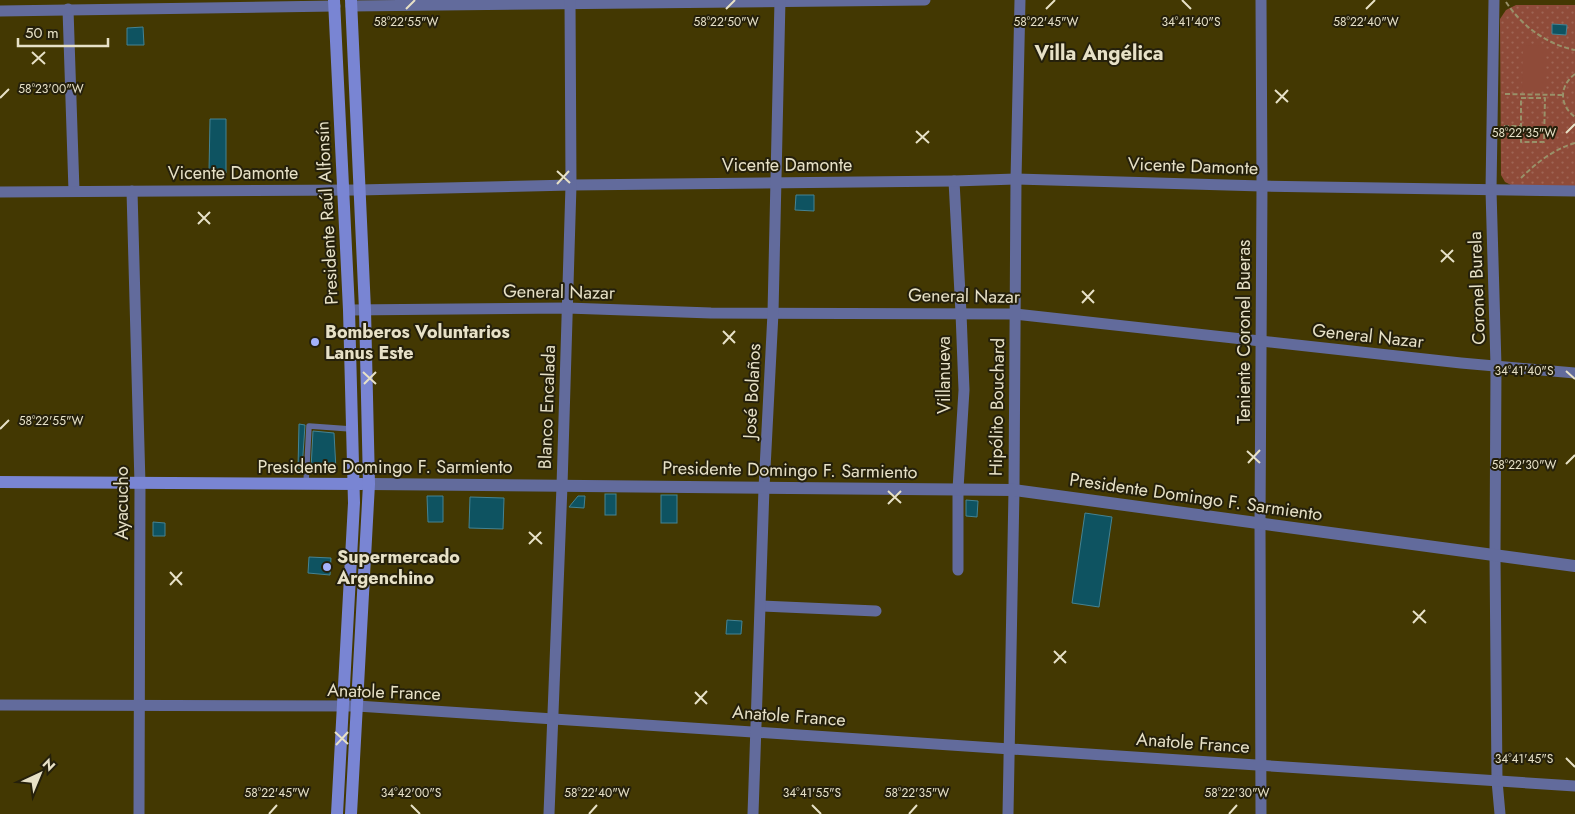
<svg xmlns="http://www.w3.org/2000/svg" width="1575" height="814" viewBox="0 0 1575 814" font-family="Jost,sans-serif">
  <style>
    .grass { fill: url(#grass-dots) }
    .garden { fill: #8f4b39 }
    .building { fill: #0e5361; stroke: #448393 }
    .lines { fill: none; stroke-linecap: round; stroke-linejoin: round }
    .path { stroke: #999169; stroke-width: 2; stroke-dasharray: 5 2.5; stroke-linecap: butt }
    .service { stroke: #626b9c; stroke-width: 5.5 }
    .minor { stroke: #626b9c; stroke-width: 11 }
    .tertiary { stroke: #626b9c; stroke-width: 12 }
    .secondary { stroke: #7985d3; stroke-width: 12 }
    .ticks { fill: none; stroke: #e7e1c7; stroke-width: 2 }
    .poi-dot { fill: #a4b2fc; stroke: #25200b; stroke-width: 2 }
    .labels { text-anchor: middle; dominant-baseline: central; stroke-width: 4; stroke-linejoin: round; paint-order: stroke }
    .street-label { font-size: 18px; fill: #e7e1c7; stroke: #25200b }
    .poi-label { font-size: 18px; font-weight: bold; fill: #e7e1c7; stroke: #25200b; text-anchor: start }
    .quarter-label { font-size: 20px; font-weight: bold; fill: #e7e1c7; stroke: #25200b }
    .ticks-label { font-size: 12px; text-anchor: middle; fill: #e7e1c7; stroke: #25200b; stroke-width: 4; stroke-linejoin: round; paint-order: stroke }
  </style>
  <defs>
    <pattern id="grass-dots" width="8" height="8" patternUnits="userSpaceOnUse" patternTransform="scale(1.25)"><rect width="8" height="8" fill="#8f4b39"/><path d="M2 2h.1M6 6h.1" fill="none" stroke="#9f6554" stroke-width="1.8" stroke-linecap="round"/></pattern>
  </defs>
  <rect width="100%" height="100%" fill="#433802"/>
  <path class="grass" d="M1516,5H1575V187L1511,185L1505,182L1501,175L1500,19L1506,10Z"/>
  <path class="garden" d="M1523,45L1546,46V89H1522Z"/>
  <g class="building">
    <path d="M1552,24L1567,25L1566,35L1552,34Z"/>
    <path d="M143,27L144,45H127V28Z"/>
    <path d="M210,119H226V173L209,172Z"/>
    <path d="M796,195H814V211L795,210Z"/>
    <path d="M299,424L305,425L302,469L298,468Z"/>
    <path d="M313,431L334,433L336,470L311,469Z"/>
    <rect x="605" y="494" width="11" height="21"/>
    <rect x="661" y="495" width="16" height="28"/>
    <path d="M427,496H443V522H428Z"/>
    <path d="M578,496H585L584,508L569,507Z"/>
    <path d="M470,497L504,498L503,529L469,528Z"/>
    <path d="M966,500L978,501L977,517L966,516Z"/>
    <path d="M1085,513L1112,517L1099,607L1072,603Z"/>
    <path d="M153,522L165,523V536H153Z"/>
    <path d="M309,557L331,558L330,575L308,573Z"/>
    <path d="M727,620L742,621L741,634H726Z"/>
  </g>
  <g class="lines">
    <g class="path">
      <path d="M1506,2C1522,26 1546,44 1575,50"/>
      <path d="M1575,74C1559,86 1559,105 1575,117"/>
      <path d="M1505,94L1563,95"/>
      <path d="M1504,126H1521V98H1545L1544,142H1521V126"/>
      <path d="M1521,178C1536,163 1554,149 1575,143"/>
    </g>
    <path class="service" d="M306,483L309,426L351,429"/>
    <g class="minor">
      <path d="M1261,0L1262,186L1260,523L1261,814"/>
      <path d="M1494,0L1491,190L1496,366L1495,555L1497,781L1500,814"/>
      <path d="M351,6L925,0"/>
      <path d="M68,9L74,191"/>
      <path d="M0,11L335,6"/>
      <path d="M954,181L961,313L964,390L958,489V570"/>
      <path d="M132,191L140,484L139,814"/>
      <path d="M0,192L359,190L571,185L954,181L1016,179L1262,186L1575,191"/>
      <path d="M349,310L567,308L711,313L1015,314L1461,363L1575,373"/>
      <path d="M761,606L876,611"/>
      <path d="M0,705L357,706L1575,786"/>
      <path d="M549,814L562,486L571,185L570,0"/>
      <path d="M753,814L764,488L773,313L780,0"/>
      <path d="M1008,814L1014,490L1016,179L1020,0"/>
    </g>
    <path class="tertiary" d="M369,484L1014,490L1575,566"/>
    <g class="secondary">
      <path d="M334,0L349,310L354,503L337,814"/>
      <path d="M0,482L362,484"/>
      <path d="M351,814L369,484L365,310L351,0"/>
    </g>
  </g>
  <path class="ticks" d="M1182,0L1191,9M406,9L415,0M726,9L735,0M1046,9L1055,0M1366,9L1375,0M32,52L45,64M32,64L45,52M1275,90L1288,102M0,98L9,89M1276,103L1288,90M916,131L929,143M1566,133L1575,124M916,143L929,131M557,171L570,183M557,184L569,171M198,212L210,224M198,224L210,212M1441,250L1454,262M1441,262L1453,250M1082,291L1094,303M1082,303L1094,290M723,331L735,343M723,344L735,331M1566,371L1575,379M363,372L376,384M364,384L376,372M0,429L9,420M1247,451L1260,463M1248,463L1260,450M1566,464L1575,455M888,491L901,503M888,504L901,491M529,532L542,544M529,544L541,532M170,572L182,585M170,585L182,572M1413,611L1426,623M1413,623L1425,610M1054,651L1066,663M1054,663L1066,651M695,692L707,704M695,704L707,691M335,732L348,744M336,745L348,732M1566,758L1575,767M411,805L420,814M812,805L821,814M269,814L277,805M589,814L597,805M909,814L917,805M1229,814L1237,805"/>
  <g class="poi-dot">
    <circle cx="315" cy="342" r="5"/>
    <circle cx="327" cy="567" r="5"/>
  </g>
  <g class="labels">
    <g class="street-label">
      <text x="787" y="165">Vicente Damonte</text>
      <text transform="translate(1193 166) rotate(2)">Vicente Damonte</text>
      <text x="233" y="173">Vicente Damonte</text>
      <text transform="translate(327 213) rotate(-93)">Presidente Raúl Alfonsín</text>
      <text transform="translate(1477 288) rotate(-92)">Coronel Burela</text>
      <text transform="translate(559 292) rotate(1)">General Nazar</text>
      <text transform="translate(964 296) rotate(1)">General Nazar</text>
      <text transform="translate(1244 332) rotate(-90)">Teniente Coronel Bueras</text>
      <text transform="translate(1368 336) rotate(6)">General Nazar</text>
      <text transform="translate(944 375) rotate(-90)">Villanueva</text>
      <text transform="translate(752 391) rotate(-87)">José Bolaños</text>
      <text transform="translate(547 407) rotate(-88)">Blanco Encalada</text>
      <text transform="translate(997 407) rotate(-89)">Hipólito Bouchard</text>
      <text x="385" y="467">Presidente Domingo F. Sarmiento</text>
      <text transform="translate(790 470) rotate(1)">Presidente Domingo F. Sarmiento</text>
      <text transform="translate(1196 497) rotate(8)">Presidente Domingo F. Sarmiento</text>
      <text transform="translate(122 503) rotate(-90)">Ayacucho</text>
      <text transform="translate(384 692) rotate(2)">Anatole France</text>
      <text transform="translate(789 716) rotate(4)">Anatole France</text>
      <text transform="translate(1193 743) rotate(4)">Anatole France</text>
    </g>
    <g class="poi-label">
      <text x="325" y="332">Bomberos Voluntarios<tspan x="325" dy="21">Lanus Este</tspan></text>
      <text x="337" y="557">Supermercado<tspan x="337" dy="21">Argenchino</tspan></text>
    </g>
    <g class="quarter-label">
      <text x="1099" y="53">Villa Angélica</text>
    </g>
  </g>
  <g class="ticks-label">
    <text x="1191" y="26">34°41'40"S</text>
    <text x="406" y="26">58°22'55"W</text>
    <text x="726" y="26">58°22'50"W</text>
    <text x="1046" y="26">58°22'45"W</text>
    <text x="1366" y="26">58°22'40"W</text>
    <text x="51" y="93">58°23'00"W</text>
    <text x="1524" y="137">58°22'35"W</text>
    <text x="1524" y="375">34°41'40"S</text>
    <text x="51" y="425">58°22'55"W</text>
    <text x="1524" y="469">58°22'30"W</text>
    <text x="1524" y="763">34°41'45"S</text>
    <text x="277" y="797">58°22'45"W</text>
    <text x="597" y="797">58°22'40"W</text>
    <text x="917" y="797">58°22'35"W</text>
    <text x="1237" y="797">58°22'30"W</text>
    <text x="411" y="797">34°42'00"S</text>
    <text x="812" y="797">34°41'55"S</text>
  </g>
  <g transform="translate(40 774) rotate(44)" stroke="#25200b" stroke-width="4" paint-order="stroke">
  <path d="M0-4L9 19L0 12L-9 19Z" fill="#e7e1c7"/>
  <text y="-8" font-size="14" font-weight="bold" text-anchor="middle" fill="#e7e1c7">N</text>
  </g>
  <path d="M18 38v8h90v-8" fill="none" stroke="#e7e1c7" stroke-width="2.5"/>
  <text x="25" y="38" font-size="15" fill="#e7e1c7" stroke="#25200b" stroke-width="4" paint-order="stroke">50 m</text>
</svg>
